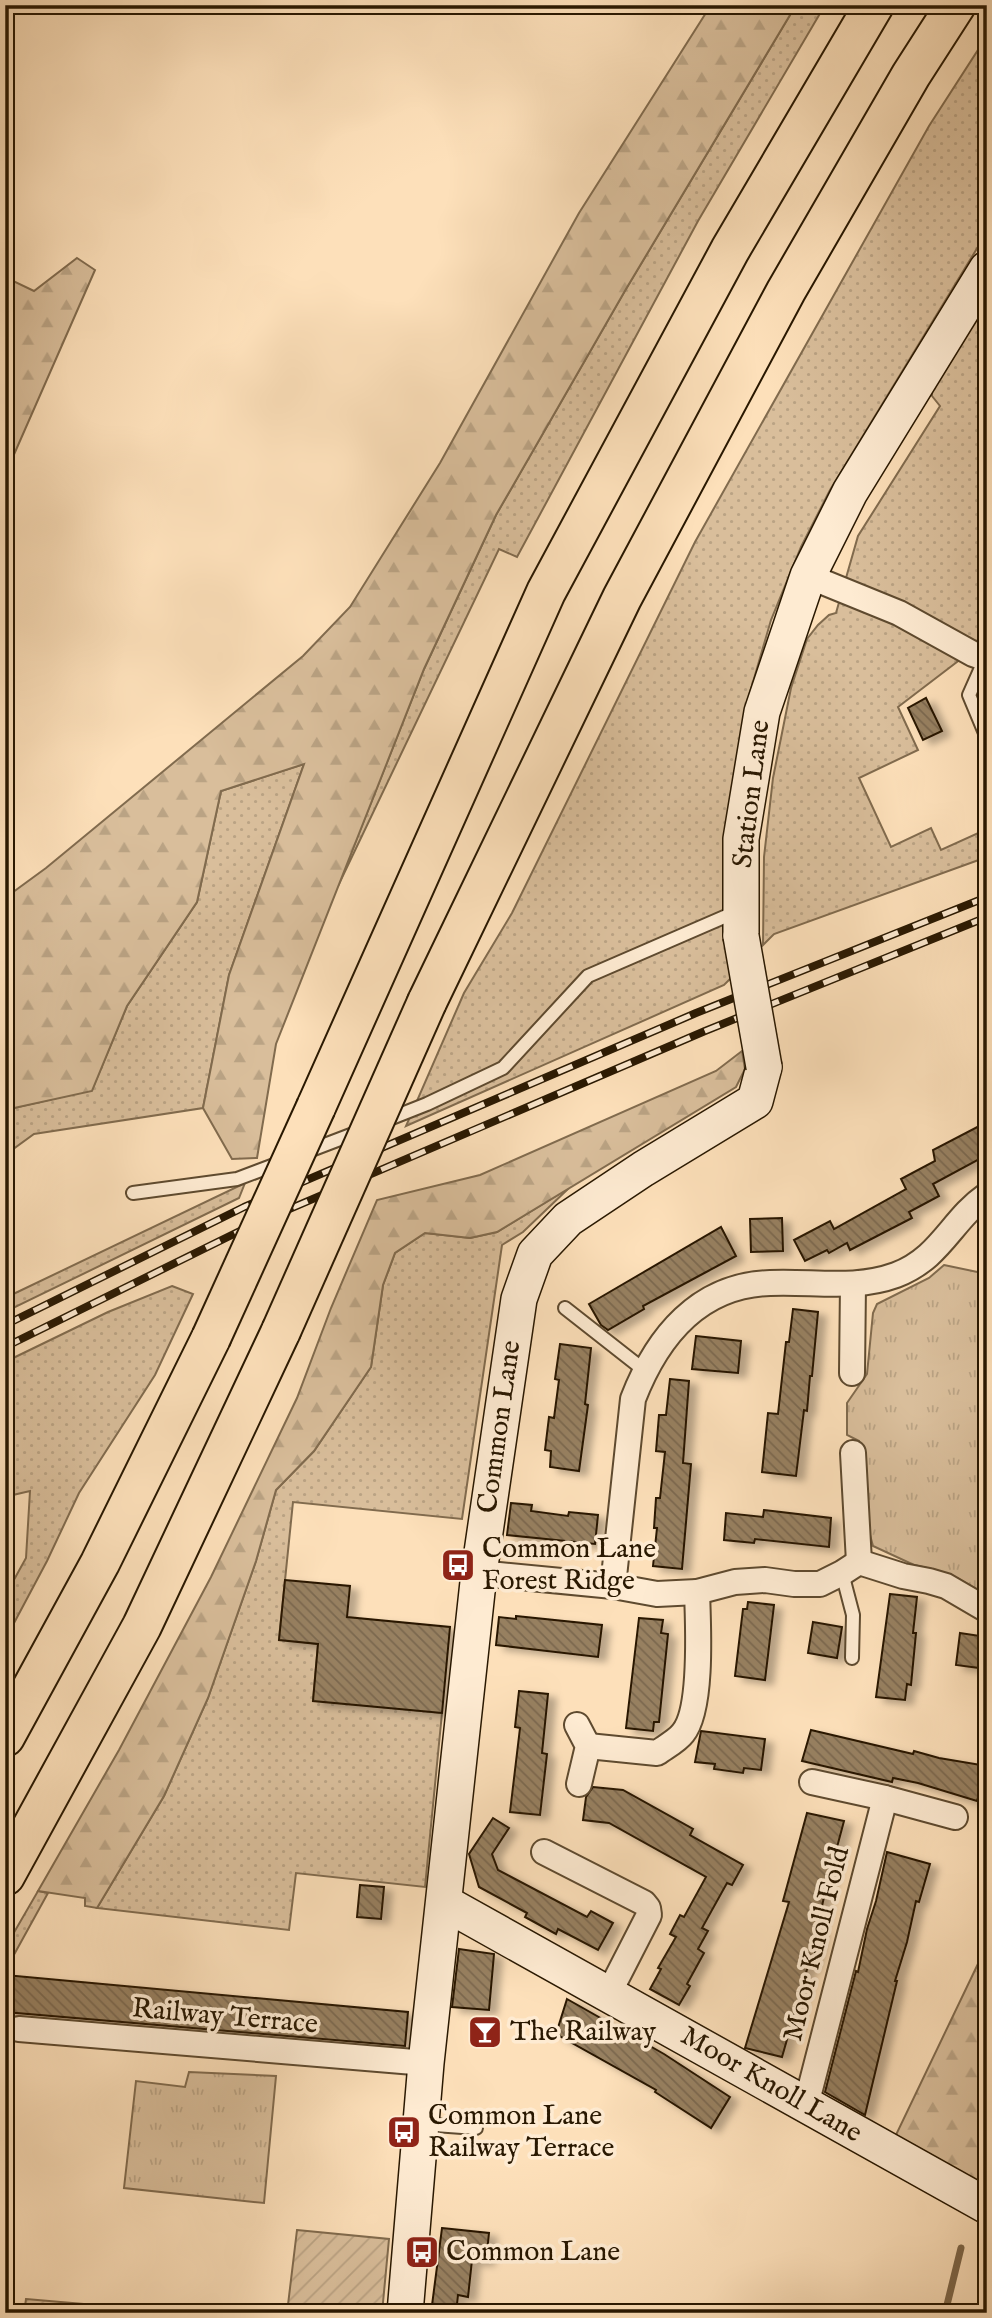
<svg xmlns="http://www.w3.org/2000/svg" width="992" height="2318" viewBox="0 0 992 2318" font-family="'IM FELL English',serif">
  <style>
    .grass { fill: url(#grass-dots); stroke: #816b4e; stroke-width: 2 }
    .forest { fill: url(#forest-firs); stroke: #816b4e; stroke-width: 2 }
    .park { fill: url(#park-tufts); stroke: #816b4e; stroke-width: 2 }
    .garden { fill: url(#garden-furrows); stroke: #816b4e; stroke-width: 2 }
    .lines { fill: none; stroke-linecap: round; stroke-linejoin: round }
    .stream { stroke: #7d674a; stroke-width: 7 }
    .building { fill: url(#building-back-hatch); stroke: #291801; stroke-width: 2; filter: url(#shadow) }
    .lane-casing { stroke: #5e4a2f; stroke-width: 16 }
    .street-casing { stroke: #5e4a2f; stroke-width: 28 }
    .secondary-casing { stroke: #291801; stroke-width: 38 }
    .highway-casing { stroke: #291801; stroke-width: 42 }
    .lane { stroke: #feebd2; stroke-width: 12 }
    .street { stroke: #feebd2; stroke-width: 24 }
    .secondary { stroke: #feebd2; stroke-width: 35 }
    .highway { stroke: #fde0ba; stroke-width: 38 }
    .rail-casing { stroke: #291801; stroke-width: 8 }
    .rail { stroke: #feebd2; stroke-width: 5; stroke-dasharray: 16; stroke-linecap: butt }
    .secondary-bridge-casing { stroke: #291801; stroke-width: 38; stroke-linecap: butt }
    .highway-bridge-casing { stroke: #291801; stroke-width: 42; stroke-linecap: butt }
    .secondary-bridge { stroke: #feebd2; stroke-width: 35 }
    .highway-bridge { stroke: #fde0ba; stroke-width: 38 }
    .labels { text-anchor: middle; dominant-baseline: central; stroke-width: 7; stroke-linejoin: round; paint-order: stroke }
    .street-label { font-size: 28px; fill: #291801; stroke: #feebd2 }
    .poi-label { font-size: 28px; fill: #291801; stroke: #feebd2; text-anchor: start }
  </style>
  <defs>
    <pattern id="grass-dots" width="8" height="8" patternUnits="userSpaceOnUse" patternTransform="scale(1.75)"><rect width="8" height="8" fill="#d9be9b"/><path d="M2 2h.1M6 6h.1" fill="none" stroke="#baa384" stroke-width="1.8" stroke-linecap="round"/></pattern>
    <pattern id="forest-firs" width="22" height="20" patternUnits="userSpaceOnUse" patternTransform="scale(1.75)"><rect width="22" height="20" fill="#d9be9b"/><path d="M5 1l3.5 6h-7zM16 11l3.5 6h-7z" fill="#baa384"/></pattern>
    <pattern id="park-tufts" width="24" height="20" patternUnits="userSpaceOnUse" patternTransform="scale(1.75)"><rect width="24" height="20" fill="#d9be9b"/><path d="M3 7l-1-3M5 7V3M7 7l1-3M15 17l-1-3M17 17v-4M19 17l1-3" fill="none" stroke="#baa384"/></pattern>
    <pattern id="garden-furrows" width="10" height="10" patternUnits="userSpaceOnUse" patternTransform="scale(1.75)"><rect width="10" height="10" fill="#d9be9b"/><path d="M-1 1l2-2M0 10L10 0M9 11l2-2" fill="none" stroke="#baa384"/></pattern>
    <pattern id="building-back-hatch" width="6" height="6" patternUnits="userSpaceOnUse" patternTransform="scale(1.75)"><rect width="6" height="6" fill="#978061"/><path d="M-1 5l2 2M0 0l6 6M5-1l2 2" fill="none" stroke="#7b684e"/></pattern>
    <filter id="shadow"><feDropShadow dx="8" dy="4.5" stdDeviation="3.5" flood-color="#0004"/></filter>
  </defs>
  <rect width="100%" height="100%" fill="#fde0ba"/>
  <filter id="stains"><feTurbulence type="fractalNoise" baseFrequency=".00286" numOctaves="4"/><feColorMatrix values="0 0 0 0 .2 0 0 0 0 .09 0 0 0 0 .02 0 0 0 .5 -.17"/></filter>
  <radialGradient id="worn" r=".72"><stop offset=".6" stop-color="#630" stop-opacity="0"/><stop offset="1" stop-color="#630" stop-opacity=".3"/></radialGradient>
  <g class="grass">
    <path d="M796,5H825L698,221L517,557L499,549L338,886L424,669L496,515L626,289Z"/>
    <path d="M987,36V232L830,490L801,547L771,620L749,696L734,975L724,985L406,1126L464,993L512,913L695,542L929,126Z"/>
    <path d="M987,302V585L984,587L987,639L898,707L918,750L859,778L891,847L931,828L941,850L987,829V857L774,934L763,945L764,857L773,778L791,688L807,639L818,625L829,615L836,613L858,536L940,406L932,396V391Z"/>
    <path d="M304,764L229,975L203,1108L34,1134L5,1155V1110L92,1090L127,1006L197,902L221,791Z"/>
    <path d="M245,1183L239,1198L5,1312V1298Z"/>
    <path d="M569,1188L523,1232L502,1245L462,1519L293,1502L279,1639L318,1644L313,1700L442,1713L425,1887L296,1873L289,1930L97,1908L164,1796L208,1698L256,1561L276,1490L314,1451L371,1367L383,1285L395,1253L425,1233L470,1238L497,1232Z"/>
    <path d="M172,1286L193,1294L155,1375L79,1493L47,1561L5,1640V1596L26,1558L30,1491L13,1495L5,1503V1362L108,1312Z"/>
    <path d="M38,1891L48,1893L5,1971V1948Z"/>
  </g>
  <g class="forest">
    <path d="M711,5H796L626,289L496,515L424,669L276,1044L257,1158L232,1159L203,1108L229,975L304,764L221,791L197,902L127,1006L92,1091L5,1110V898L46,868L303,656L350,607L440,463L579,213Z"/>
    <path d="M77,258L95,270L5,475V277L34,291Z"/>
    <path d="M742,1051L745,1069L736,1087L497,1232L470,1238L425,1233L395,1253L383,1285L371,1367L314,1451L276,1490L256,1561L208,1698L164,1796L97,1908L85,1906V1898L38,1891L119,1750L211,1577L297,1398L331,1308L377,1200L480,1175L716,1071Z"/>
    <path d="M987,1945V2190L894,2139Z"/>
  </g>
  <g class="park">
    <path d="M944,1265L987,1274V1595L957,1578L936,1570L914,1565L873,1546L864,1513L859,1441L847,1435V1403L867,1374L873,1313L877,1304L929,1278Z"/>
    <path d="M189,2072L276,2076L264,2203L124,2188L136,2081L185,2087Z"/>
  </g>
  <g class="garden">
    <path d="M297,2230L389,2239L382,2313H287Z"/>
    <path d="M26,2299L188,2313H24Z"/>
  </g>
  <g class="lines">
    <path class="stream" d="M945,2313L961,2248"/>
  </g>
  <g class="building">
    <path d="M926,698L942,731L923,740L908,708Z"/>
    <path d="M987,1122V1155L933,1184L939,1196L909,1212L912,1218L850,1250L847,1243L829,1253L827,1250L805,1261L794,1240L830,1221L834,1229L906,1189L901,1179L935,1161L933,1150Z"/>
    <path d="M782,1218L783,1251L751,1252L750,1219Z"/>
    <path d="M721,1227L736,1256L643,1306L644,1309L608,1330L601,1325L589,1304Z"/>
    <path d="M793,1309L818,1312L812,1376H810L807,1411L804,1410L796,1476L762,1472L768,1413L778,1414L786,1342H789Z"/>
    <path d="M696,1336L741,1341L738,1373L692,1369Z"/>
    <path d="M560,1344L591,1348L585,1404L588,1405L579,1471L550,1467L551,1451L545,1450L549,1417L554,1418L559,1380L555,1379Z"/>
    <path d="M670,1379L689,1381L683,1463L691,1464L682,1569L653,1566L657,1528H654L656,1498H660L665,1452L656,1451L659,1415H666Z"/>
    <path d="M511,1503L532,1505L531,1511L568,1516L569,1512L598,1515L595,1544L507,1535Z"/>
    <path d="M764,1510L831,1518L829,1547L755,1539L754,1543L724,1540L726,1513L763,1517Z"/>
    <path d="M285,1580L350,1586L347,1617L450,1627L442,1713L313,1701L318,1644L279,1640Z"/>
    <path d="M890,1594L917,1597L913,1633H916L911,1685L907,1684L905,1700L876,1697Z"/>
    <path d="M748,1602L774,1605L765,1680L735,1676L743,1609H747Z"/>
    <path d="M516,1616L602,1625L598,1657L496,1645L499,1617L516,1619Z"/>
    <path d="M639,1618L663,1620L661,1633L668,1634L659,1722H654L653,1731L626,1728Z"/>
    <path d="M813,1622L842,1627L837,1658L808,1653Z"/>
    <path d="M960,1633L987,1637V1669L956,1665Z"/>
    <path d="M519,1691L548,1694L542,1753L547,1754L540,1815L510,1812L520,1728L515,1727Z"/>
    <path d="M811,1730L913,1754L914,1751L939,1758L987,1766L977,1801L918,1783L893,1778L892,1782L802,1761Z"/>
    <path d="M701,1731L765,1739L761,1770L744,1768L743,1773L714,1769L715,1764L695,1762Z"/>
    <path d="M593,1787L623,1790L693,1829L690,1835L743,1865L732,1885L727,1883L702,1928L708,1931L698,1949L704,1953L687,1984L690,1986L679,2005L650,1989L661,1969L658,1968L676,1937L670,1934L680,1915L684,1917L706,1877L609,1823L583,1820L586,1797Z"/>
    <path d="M807,1813L844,1821L825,1892L817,1930H820L816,1949L811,1967L808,1966L782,2057L745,2048L789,1902L783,1901Z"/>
    <path d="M493,1818L509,1828L492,1854L498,1870L587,1917L591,1911L613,1923L598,1950L558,1929L556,1934L525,1917L527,1913L479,1887L469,1854Z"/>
    <path d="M887,1852L930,1864L919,1902L916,1901L907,1942L895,1981H897L865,2115L825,2092L856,1971L858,1972L867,1929L876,1901Z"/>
    <path d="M360,1885L384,1887L381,1919L357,1917Z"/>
    <path d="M459,1949L494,1954L489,2010L452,2007Z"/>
    <path d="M5,1975L408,2012L405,2046L5,2012Z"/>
    <path d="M567,1999L664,2054L730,2097L711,2128L655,2092L656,2090L556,2034Z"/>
    <path d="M442,2228L489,2233L486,2261L472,2260L468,2297L458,2295L456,2313H431Z"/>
  </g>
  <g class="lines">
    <g class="lane-casing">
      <g id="lane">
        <path d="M985,659L969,695L987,738"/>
        <path d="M384,1121L427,1104L503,1068L588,976L738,911"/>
        <path d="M306,1152L361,1131"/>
        <path d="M133,1193L237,1179L282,1162"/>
        <path d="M565,1308L644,1370"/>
        <path d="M842,1573L853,1615L852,1658"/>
        <path d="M421,2124L476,2128"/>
      </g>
    </g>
    <g class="street-casing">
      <g id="street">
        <path d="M808,576L899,613L973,654L987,659"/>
        <path d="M852,1373L853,1284"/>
        <path d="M853,1453L859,1562"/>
        <path d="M479,1573L613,1586L657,1594L697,1592L735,1582L765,1580L794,1584H820L842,1573L859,1562L903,1576L929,1581L946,1586L987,1610"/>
        <path d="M613,1586L633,1399C657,1337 699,1285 770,1283C813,1281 855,1290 896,1275C941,1258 951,1220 987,1195"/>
        <path d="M577,1725L588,1746L579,1784"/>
        <path d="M588,1746L657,1753C665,1747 677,1741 683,1733C703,1709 698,1623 697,1592"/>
        <path d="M812,1782L885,1798L955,1817"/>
        <path d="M544,1852L644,1903L648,1908L649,1915L609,1993"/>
        <path d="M19,2029L426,2063"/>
        <path d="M806,2105L885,1798"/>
      </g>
    </g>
    <g class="secondary-casing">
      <g id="secondary">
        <path d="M741,936V839L762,712L808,576L850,492L987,269"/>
        <path d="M445,1903L987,2206"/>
        <path d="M405,2313L426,2063L479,1573L519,1299L535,1254L568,1219L643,1169L755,1101L764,1067"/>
      </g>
    </g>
    <g class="highway-casing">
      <g id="highway">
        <path d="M427,1002L622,598L786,291L911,75L956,5"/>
        <path d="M316,1107L546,592L730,250L874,5"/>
        <path d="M5,1737L100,1563L211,1338"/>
        <path d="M5,1876L142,1626L281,1331"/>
      </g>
    </g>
    <use href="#lane" class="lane"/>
    <use href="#street" class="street"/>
    <use href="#secondary" class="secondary"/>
    <use href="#highway" class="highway"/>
    <g class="rail-casing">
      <g id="rail">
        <path d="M5,1325L244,1207L696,1013L987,897"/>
        <path d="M5,1347L252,1225L705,1031L987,917"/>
      </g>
    </g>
    <use href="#rail" class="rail"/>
    <g class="secondary-bridge-casing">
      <path id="secondary-bridge" d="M741,936L764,1067"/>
    </g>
    <g class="highway-bridge-casing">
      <g id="highway-bridge">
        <path d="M281,1331L427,1002"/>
        <path d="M211,1338L316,1107"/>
      </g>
    </g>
    <use href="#secondary-bridge" class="secondary-bridge"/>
    <use href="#highway-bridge" class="highway-bridge"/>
  </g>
  <defs>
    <g id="bus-square" transform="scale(1.75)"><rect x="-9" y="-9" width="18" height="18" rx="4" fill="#8f2418" stroke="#feebd2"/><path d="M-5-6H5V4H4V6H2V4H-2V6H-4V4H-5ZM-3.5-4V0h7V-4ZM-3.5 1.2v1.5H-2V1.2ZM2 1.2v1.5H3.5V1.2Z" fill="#fff"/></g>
    <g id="bar-square" transform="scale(1.75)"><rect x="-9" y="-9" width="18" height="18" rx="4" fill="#8f2418" stroke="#feebd2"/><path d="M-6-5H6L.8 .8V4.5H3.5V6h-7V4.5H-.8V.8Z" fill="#fff"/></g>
  </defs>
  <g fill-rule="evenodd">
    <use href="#bus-square" x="458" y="1565"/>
    <use href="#bar-square" x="485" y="2032"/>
    <use href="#bus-square" x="404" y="2132"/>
    <use href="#bus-square" x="422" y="2252"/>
  </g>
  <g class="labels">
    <g class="street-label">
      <text transform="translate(752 794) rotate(-83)">Station Lane</text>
      <text transform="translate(500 1427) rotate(-82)">Common Lane</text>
      <text transform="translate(817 1944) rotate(-76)">Moor Knoll Fold</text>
      <text transform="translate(225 2017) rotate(5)">Railway Terrace</text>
      <text transform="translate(771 2085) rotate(30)">Moor Knoll Lane</text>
    </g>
    <g class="poi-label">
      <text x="482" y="1549">Common Lane<tspan x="482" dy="32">Forest Ridge</tspan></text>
      <text x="510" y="2032">The Railway</text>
      <text x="428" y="2116">Common Lane<tspan x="428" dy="32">Railway Terrace</tspan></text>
      <text x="446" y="2252">Common Lane</text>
    </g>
  </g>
  <rect width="992" height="2318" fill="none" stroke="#fde0ba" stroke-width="28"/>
  <rect x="7" y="7" width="978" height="2304" fill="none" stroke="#291801" stroke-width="3.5"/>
  <rect x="14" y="14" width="964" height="2290" fill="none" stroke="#291801" stroke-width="2"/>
  <rect width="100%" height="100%" filter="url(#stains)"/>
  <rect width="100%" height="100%" fill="url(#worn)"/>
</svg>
